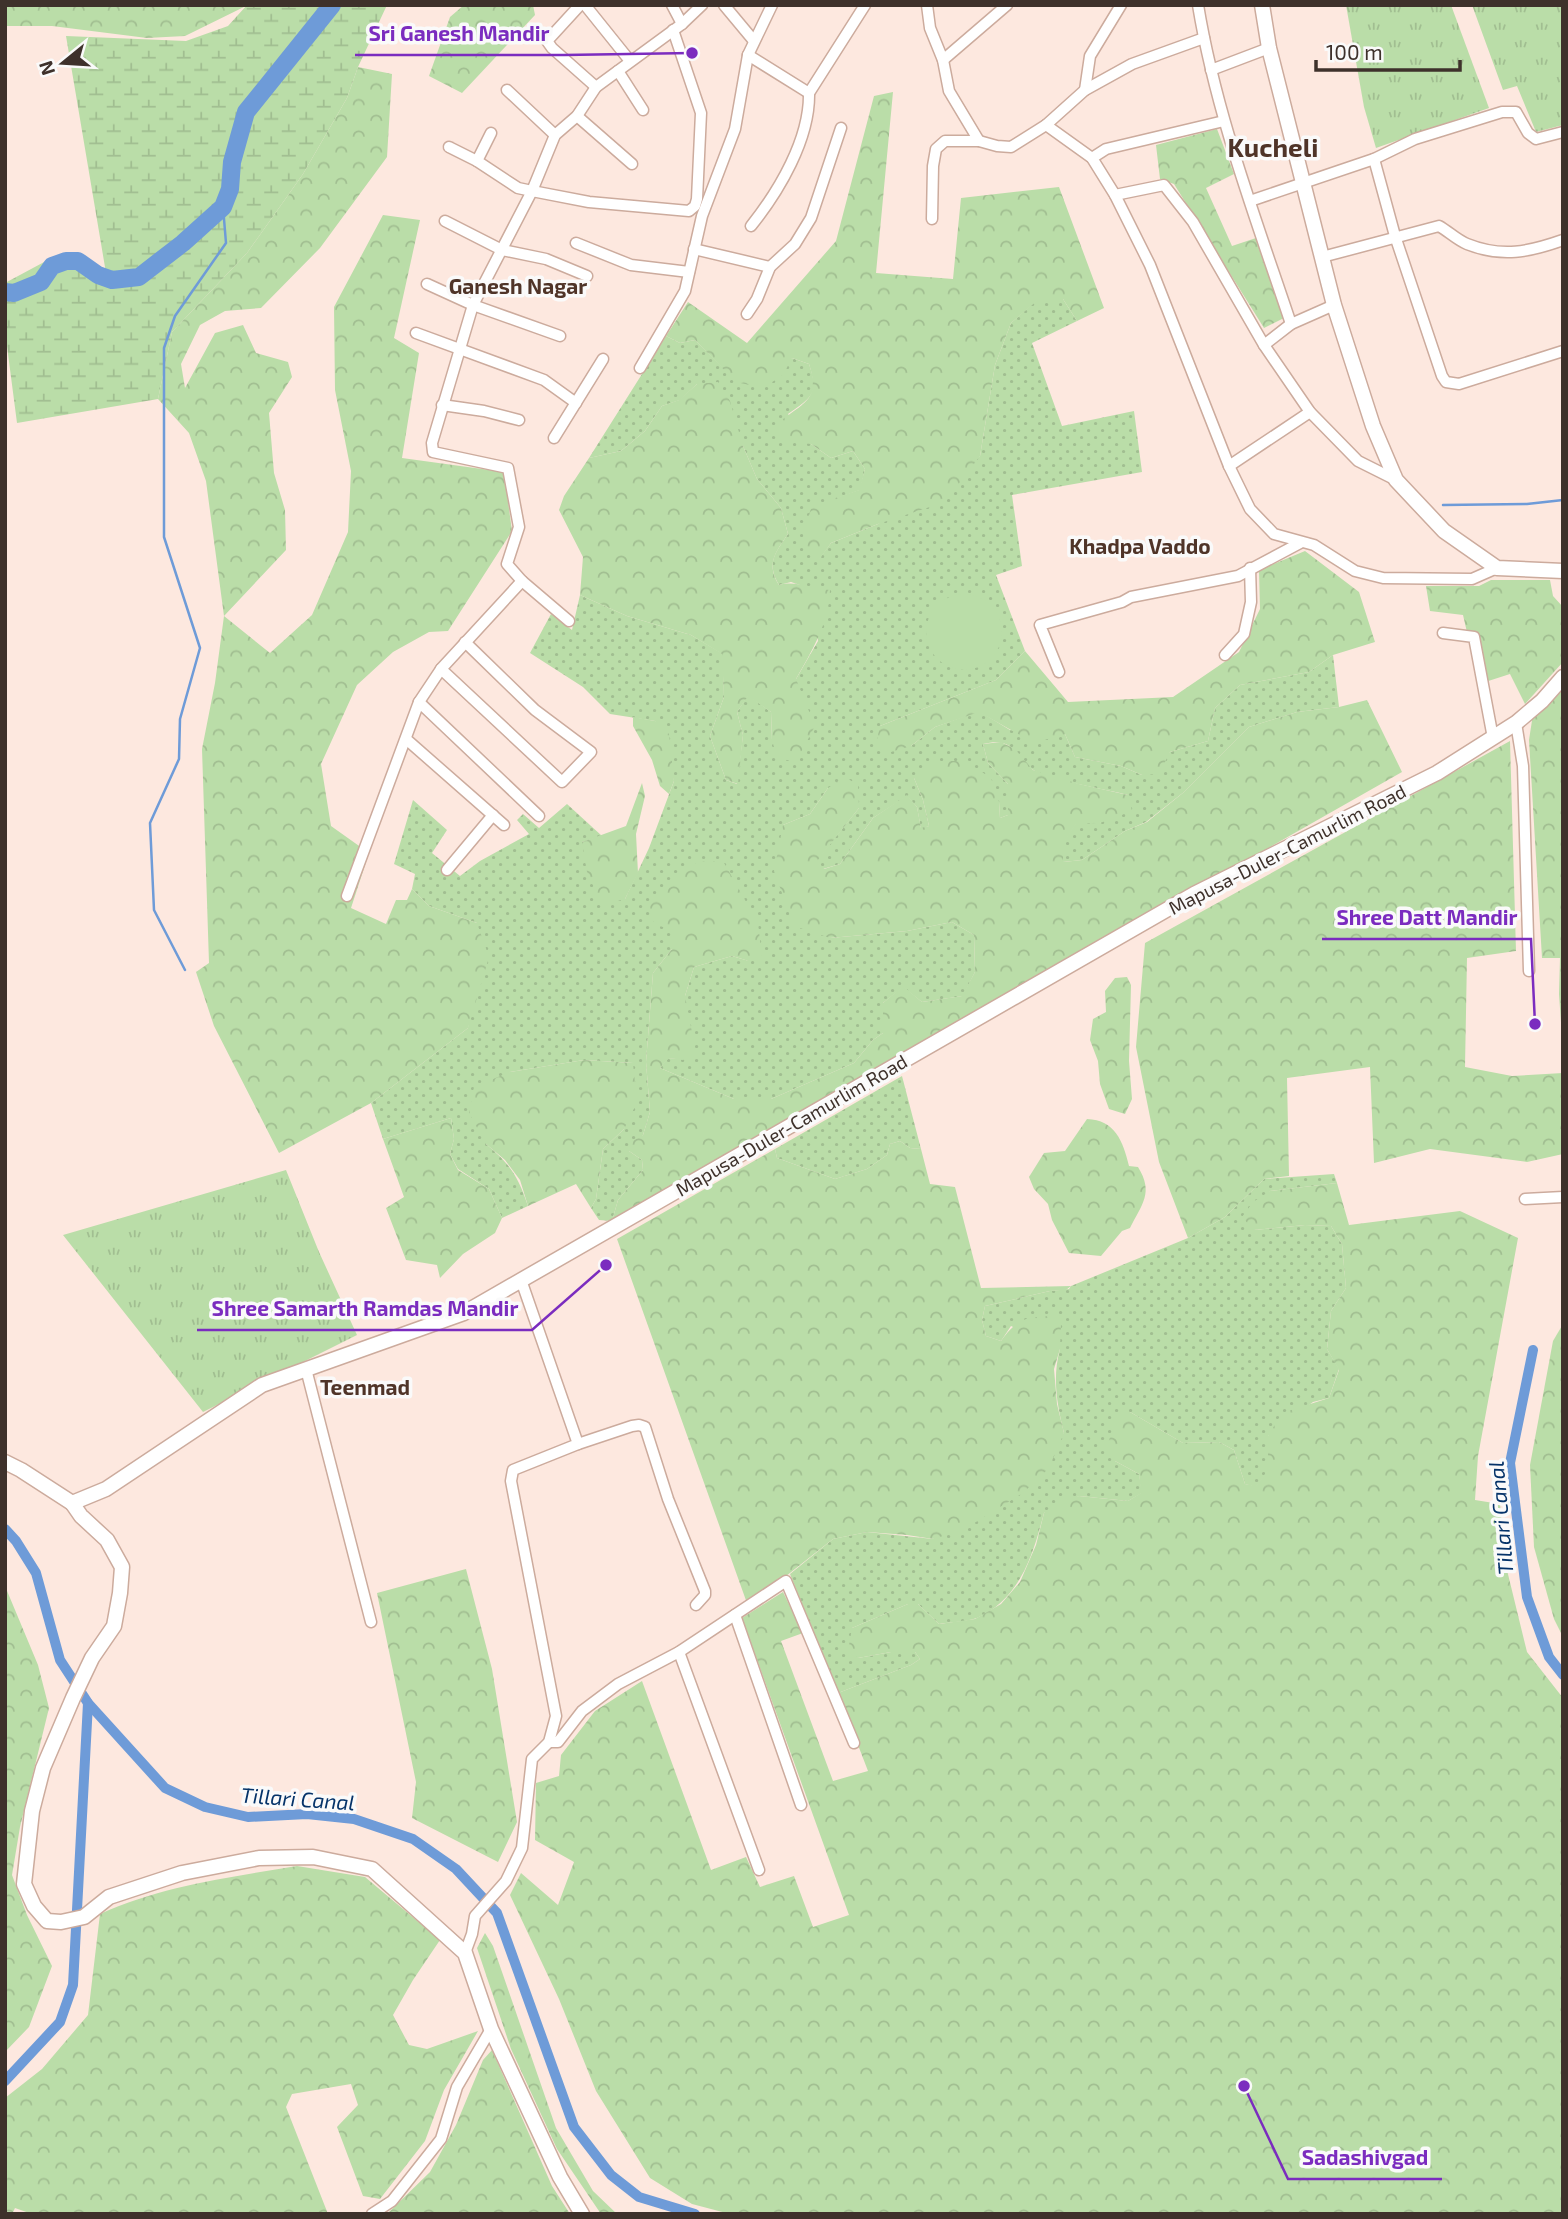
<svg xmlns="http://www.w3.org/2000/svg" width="1568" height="2219" viewBox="0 0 1568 2219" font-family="'Exo 2',sans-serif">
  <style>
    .grass { fill: url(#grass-dots) }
    .forest { fill: url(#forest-crowns) }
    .wetland { fill: url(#wetland-marsh) }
    .park { fill: url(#park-tufts) }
    .garden { fill: #badda8 }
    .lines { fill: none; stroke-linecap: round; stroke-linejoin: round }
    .stream { stroke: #6e9bd8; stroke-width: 2.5 }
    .canal { stroke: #6e9bd8; stroke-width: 10 }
    .river { stroke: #6e9bd8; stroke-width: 18 }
    .street-casing { stroke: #ccab9d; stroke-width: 13 }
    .secondary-casing { stroke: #ccab9d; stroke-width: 17 }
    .street { stroke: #fff; stroke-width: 10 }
    .secondary { stroke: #fff; stroke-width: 14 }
    .labels { text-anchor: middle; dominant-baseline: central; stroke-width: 7; stroke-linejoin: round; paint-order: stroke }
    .street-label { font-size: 19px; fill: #3e312b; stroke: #fafafa }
    .neighbourhood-label { font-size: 21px; font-weight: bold; fill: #4f3428; stroke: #fafafa }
    .water-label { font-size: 21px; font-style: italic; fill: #053369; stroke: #fafafa }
    .district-label { font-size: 26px; font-weight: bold; fill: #4f3428; stroke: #fafafa }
    .leader { fill: none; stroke: #7b2cbf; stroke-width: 2.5 }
    .callout-dot { fill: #7b2cbf; stroke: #fafafa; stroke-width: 2.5 }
    .callout-label { font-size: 21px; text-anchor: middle; font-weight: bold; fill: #7b2cbf; stroke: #fafafa; stroke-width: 7; stroke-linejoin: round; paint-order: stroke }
  </style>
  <defs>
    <pattern id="grass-dots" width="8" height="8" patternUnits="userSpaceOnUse" patternTransform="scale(1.75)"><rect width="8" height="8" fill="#badda8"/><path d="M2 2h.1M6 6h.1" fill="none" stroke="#a1be91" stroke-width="1.8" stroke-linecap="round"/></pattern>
    <pattern id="forest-crowns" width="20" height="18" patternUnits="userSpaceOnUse" patternTransform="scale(1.75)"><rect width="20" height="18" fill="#badda8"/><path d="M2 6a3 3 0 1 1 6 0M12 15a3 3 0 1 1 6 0" fill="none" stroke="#a1be91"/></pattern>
    <pattern id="wetland-marsh" width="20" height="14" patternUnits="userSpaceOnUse" patternTransform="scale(1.75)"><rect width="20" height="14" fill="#badda8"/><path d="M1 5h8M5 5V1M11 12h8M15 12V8" fill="none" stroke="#a1be91"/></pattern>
    <pattern id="park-tufts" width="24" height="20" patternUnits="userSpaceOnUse" patternTransform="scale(1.75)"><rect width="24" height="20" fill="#badda8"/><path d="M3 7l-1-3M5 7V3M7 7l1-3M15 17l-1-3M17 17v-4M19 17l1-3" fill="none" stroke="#a1be91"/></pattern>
  </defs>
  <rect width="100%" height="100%" fill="#fde8df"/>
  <g class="grass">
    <path d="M1039,298L1063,299L1077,321L1032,343L1062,426L1134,411L1142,472L1012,495L1022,566L996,575L1025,651L996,680L880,726L911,746L935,727L979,711L1010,730L1065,734L1075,757L1121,766L1142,775L1170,752L1208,741L1215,708L1240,685L1309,672L1333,655L1339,707L1297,712L1249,727L1184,792L1146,822L1125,831L1082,860L1063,862L1062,844L1076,823H1100L1128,795C1109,790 1045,779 1032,769C1012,753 1014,737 983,744L988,763L1008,784V815L1000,818L999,802L914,778L923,800L929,826L921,829L917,807L907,796L873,818L840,864L823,869L816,861L859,808L828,788L810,814L783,825L830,938L907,931L952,922L974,935L975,972L963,996L922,1002L903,987L883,1003V1033L873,1040L854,1063L771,1099H734L660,1068L668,1058L683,1059L685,996L694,967L732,956L749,961L672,930V949L653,973L646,1062L650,1112L643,1135L629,1151L642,1160L643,1170L618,1200L612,1221L599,1220L591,1208L596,1199L603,1149L624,1129L633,1063L584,1060L510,1072L486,1144C510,1164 518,1176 528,1206L502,1218L489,1189L458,1169L450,1154L454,1139L451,1118L383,1139L371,1103L468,1028L477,923L429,906L412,889L415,874L394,864L413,800L447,830L432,853L460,876L480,861L529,834L517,820L523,814L539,828L567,804L602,836L582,842L625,899L649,848L674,781L655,721L610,714L583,687L530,653L551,614L572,630L580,595L627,616L691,635L723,654L724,697L710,736L726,780L737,784L743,735L737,712L748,695L771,712L772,740L796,679L818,641L812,589L791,582L779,585C766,563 775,553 788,534L781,508L757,479L743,446L697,384L680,400L662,406L645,431L621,451L589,458L666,336L680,343L695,340L736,381L792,358L809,364C819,393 813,397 788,414L811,444L831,458L853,451L865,469L860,490L812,507L819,559L831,543L878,524L980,456L995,365L1011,323Z"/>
    <path d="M902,1076L921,1149L910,1148L900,1141L890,1144L887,1155L867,1169L835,1179L777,1158L775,1149Z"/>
    <path d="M1334,1174L1337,1183L1270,1191L1254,1230L1305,1225L1331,1226L1342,1244L1346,1288L1331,1311L1327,1349L1339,1369L1329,1398L1313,1402L1268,1436V1471L1256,1487L1245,1484L1234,1450L1219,1442L1183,1443L1130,1412L1115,1461L1139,1474L1142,1493L1128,1501L1079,1496L1044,1513C1033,1555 1020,1599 977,1618C966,1622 951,1622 939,1624L918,1604H908L852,1628L858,1658L891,1652H915L920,1659L911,1665L838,1693L790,1574L833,1539L867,1532L933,1539L1064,1433C1057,1404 1052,1378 1060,1349L1011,1326L1001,1341L986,1336L982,1320L985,1306L1050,1291L1069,1289L1071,1286L1188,1238L1225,1217L1264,1179Z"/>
  </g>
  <g class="forest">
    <path d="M5,5H248L185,36L147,38L52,26H5Z"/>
    <path d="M464,5H533L535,15L462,93L429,76L450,17Z"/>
    <path d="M358,67L392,74L387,157L320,248L261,308L225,311L200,325L181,364L185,388L215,333L243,325L256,353L288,362L292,377L269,413L274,473L285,510L286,550L224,616L270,653L312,615L348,532L351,471L335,390L334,307L383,215L420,220L394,338L419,353L402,458L504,472L512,531L448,631L429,632L393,652L357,685L321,764L331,826L369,853L351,908L386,924L396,900H407L412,889L429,906L477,923L489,957L468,1028L371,1103L279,1153L214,1026L196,972L209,963L202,749L215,683L224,616L206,481L189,433L158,399L172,332L247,253L303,174L347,98Z"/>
    <path d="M893,92L876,273L953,279L961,198L1059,187L1104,308L1077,321L1063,299H1039L1011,323L995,365L980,456L945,502L878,524L831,543L819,560L806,553L803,531L812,506L859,490L865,469L853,451L831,458L811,444L779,440L775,426C800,403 822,403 809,364L792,358L783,375L763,388L736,382L695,340L680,343L666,336L688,302L747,343L836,241L874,96Z"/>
    <path d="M1217,129L1234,174L1206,188L1232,246L1256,238L1284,318L1264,328L1174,184L1160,179L1156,145Z"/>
    <path d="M718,382L730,401L743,446L757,479L781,508L788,534C775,553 766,564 779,585C796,580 812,589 830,590C829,623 812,651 796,679L815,726L796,762L777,758L772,740L771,712L748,696L737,712L743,735L738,784L726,780L710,736L724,697L722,654L691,635L627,616L580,595L583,557L559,510L564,496L589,458L621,451L645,431L662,406L679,400L697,384Z"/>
    <path d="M1305,551L1359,592L1375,642L1333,655L1309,672L1240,685L1215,708L1208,741L1170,752L1159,774L1142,775L1121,766L1075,757L1065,734L1034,743L979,712L935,727L911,746L884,754L876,744L880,726L996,680L1025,651L1068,702L1173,697L1239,652L1260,609L1259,570Z"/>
    <path d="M1491,580H1550L1553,596L1563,607V662L1525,704L1510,674L1479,684L1463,615L1430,611L1426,586H1479Z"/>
    <path d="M1563,684V1051L1559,994L1560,958H1542L1529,740L1533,714Z"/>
    <path d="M1367,700L1402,772L612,1221L618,1200L643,1170L642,1160L629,1151V1143L643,1135L650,1112L646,1062L653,973L672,949V930L654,924L649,907L677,875L699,861H723L758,923L762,957L749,961L732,956L694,967L685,996L696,1053L683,1060L669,1058L660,1068L734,1099H771L854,1063L873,1040L883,1033V1003L903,986L922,1002L962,996L975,972L974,935L952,922L907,931L830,938L794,926L774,871L783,825L810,814L828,788L845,777L858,785L859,808L817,861L824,869L840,864L873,818L907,795L917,807L921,828L929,826L923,800L914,778L935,761H965L991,778L999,802L1000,818L1008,815V784L988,763L983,744L1001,742L1015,749L1033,770L1079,784L1128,795L1132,811L1100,823L1076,824L1063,844V862L1082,860L1125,831L1147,822L1184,792L1249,727L1297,712L1339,707Z"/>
    <path d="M633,717L655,721L669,734L674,781L669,794L660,786L652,760L633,726Z"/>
    <path d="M1510,741L1516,951L1467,958L1465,1067L1512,1076L1563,1073V1154L1527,1162L1430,1149L1374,1163L1370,1067L1287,1078L1289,1176L1264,1179L1225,1217L1188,1238L1159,1162L1136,1047L1145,943Z"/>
    <path d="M642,783L645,796L636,834L638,873L625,899L602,905L587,872L582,842L626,826Z"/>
    <path d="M1127,977L1131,985L1129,1061L1132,1099L1125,1114L1109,1109L1100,1084L1098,1061L1090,1040L1093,1019L1106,1012L1105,991L1115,978Z"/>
    <path d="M584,1060L633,1063L637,1103L624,1129L603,1149L596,1199L591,1208L576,1184L528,1206L520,1180L505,1160L486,1144L469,1113L474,1087L510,1072Z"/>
    <path d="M451,1118L454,1139L450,1154L458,1170L489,1189L502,1218L495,1233L463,1254L440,1278L437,1265L406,1260L386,1208L404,1197L383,1139Z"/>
    <path d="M1087,1119C1115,1120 1123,1141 1129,1166L1138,1167C1154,1193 1142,1204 1130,1228L1122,1231L1101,1256L1069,1253L1052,1220L1048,1204L1034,1189L1029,1177L1044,1153L1065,1151Z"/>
    <path d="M900,1141L910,1148L921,1149L930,1184L955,1187L981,1288L1071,1286L1066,1290L1050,1291L985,1306L982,1320L986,1336L1001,1341C1019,1316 1028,1317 1058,1316L1061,1323L1060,1349L1054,1369L1057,1404L1064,1433L1049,1468L1023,1493L963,1530L933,1539L907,1535L867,1532L833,1539L748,1606L617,1239L775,1149L777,1158L835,1179L867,1169L887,1155L890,1144Z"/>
    <path d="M1337,1183L1349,1225L1460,1211L1518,1238L1478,1456L1475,1500L1500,1504L1506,1566L1527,1652L1563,1698V2214H730L692,2204L650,2178L596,2091L559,1999L510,1895L521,1873L558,1905L574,1862L535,1840L536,1783L559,1776L561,1755L595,1711L642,1681L711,1870L746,1857L760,1887L794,1876L813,1927L849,1915L742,1618L783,1592L803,1633L781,1641L833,1781L868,1771L838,1693L911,1665L920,1659L915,1652H891L858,1658L848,1651L852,1628L908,1604H918L939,1624L975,1619L1001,1604L1020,1582L1036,1545L1044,1513L1059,1500L1079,1496L1128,1501L1141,1493L1139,1474L1115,1461L1107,1446L1118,1414L1130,1412L1183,1443L1219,1442L1234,1450L1245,1484L1256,1486L1268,1470V1436L1282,1413L1329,1398L1339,1370L1327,1349L1331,1311L1346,1288L1342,1244L1331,1226L1305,1225L1254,1230L1242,1217L1253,1202L1270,1191Z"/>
    <path d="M1563,1324V1637L1554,1619L1534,1547L1530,1465L1553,1341Z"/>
    <path d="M466,1569L492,1669L517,1822L498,1862L412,1818L416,1782L377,1593Z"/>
    <path d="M5,1586L38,1665L49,1708L20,1827L12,1875L27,1915L52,1966L29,2027L5,2052Z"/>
    <path d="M297,1866L365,1877L440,1940L413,1980L393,2015L409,2045L427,2049L478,2031L444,2090L425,2141L380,2199L363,2196L337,2127L358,2105L351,2084L292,2094L286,2107L328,2214H32L15,2208L12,2214H5V2098L42,2069L88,2015L100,1914C161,1886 231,1877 297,1866Z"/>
    <path d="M485,1933L493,1946L556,2128L593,2191L617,2214H601L557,2149L511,2049L477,1948Z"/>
    <path d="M492,2050L552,2186L570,2214H387L430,2172L456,2125L483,2060Z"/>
  </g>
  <path class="wetland" d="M247,5H387L358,67L347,98L303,174L247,253L172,332L158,399L17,423L5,331V283L46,261L76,254L106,273L66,36L186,41L228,26Z"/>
  <g class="park">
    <path d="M1346,5H1451L1489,108L1376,148L1364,107Z"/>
    <path d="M1472,5H1563V125L1536,132L1517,86L1503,90Z"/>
    <path d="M286,1170L319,1252L357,1335L203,1412L63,1235Z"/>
  </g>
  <circle class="garden" cx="964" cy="632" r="38"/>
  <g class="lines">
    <g class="stream">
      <path d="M5,395V396"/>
      <path d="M1443,505L1527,504L1563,500"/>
      <path d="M185,970L154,910L150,823L179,759L180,719L200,648L164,537V348L175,316L226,243L223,207"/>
    </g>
    <g class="canal">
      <path d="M1533,1350L1510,1463L1527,1597L1549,1657L1563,1675"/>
      <path d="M5,1529L16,1541L36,1573L60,1660L88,1703L165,1788L205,1807L248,1817L307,1814L354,1819L413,1839L456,1869L497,1913L574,2127L611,2175L639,2197L695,2214"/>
      <path d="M5,2081L60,2022L73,1985L88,1703"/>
    </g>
    <path class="river" d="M5,292L14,293L41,282L52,266L66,261H78L98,275L112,280L139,277L183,243L223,207L230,189L232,162L246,112L332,5"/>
    <g class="street-casing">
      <g id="street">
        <path d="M580,5L547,41L552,48L596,87"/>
        <path d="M585,5L630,61"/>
        <path d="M672,5L682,24"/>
        <path d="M724,5L754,41"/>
        <path d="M927,5L930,28L943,60L949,91L979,141"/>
        <path d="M1198,5C1216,114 1256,219 1291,324"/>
        <path d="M748,55L809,93"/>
        <path d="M943,60L1007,5"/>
        <path d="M1211,70L1269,48"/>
        <path d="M618,71L643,110"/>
        <path d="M507,90L555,135"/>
        <path d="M1085,90L1090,56L1121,5"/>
        <path d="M577,116L632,164"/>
        <path d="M1046,125L1092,158L1115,195L1150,265L1229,466L1250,509L1274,534L1314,545L1355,571L1383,578L1472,579L1497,568"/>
        <path d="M491,133L477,161L518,188L532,191L589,202L689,211L695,206L697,199L701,113L673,30"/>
        <path d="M449,147L477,161"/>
        <path d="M1092,158L1106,149L1224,121"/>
        <path d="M1374,159L1395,236L1442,376L1446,382L1459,384L1563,351"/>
        <path d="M1115,195L1164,185L1193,222L1264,345L1310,412L1358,461L1396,480"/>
        <path d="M1250,201L1374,159L1415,139L1502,112H1516L1528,133L1536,139L1563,132"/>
        <path d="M932,219L933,166L936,149L945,141H979L997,146L1011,147L1046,125L1085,90L1132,64L1204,38"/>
        <path d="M445,221L502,250L546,259L587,276"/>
        <path d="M751,226C779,191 810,139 809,93L865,5"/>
        <path d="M576,243L631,265L689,272"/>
        <path d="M694,249L770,267"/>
        <path d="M1322,257L1439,226C1448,231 1457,240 1467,244C1502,258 1529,252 1563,240"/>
        <path d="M427,284L473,305L560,336"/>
        <path d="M747,314L757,299L770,267L795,244L811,218L841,128"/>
        <path d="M416,333L544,380L576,403"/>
        <path d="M1264,345L1291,324L1334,305"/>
        <path d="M640,368L685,291L702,216L735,129L748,55L772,5"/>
        <path d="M442,405L484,411L519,420"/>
        <path d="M554,438L603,359"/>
        <path d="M1229,466L1310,412"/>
        <path d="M569,621L522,581L507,564L519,527L508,468L433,452L432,443L473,305L532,191L555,135L577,116L596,87L682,24L702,5"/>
        <path d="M1443,633L1474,637L1493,738"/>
        <path d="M1225,655L1244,634L1251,602L1250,568"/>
        <path d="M441,669L562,782L591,752L535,710L465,642"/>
        <path d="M1059,672L1040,625L1122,602L1131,597L1238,576L1300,543"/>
        <path d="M419,702L539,816"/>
        <path d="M1516,723L1523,766L1529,971"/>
        <path d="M406,739L504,825"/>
        <path d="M447,870L493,815"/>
        <path d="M347,896L419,702L441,669L522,581"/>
        <path d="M1525,1199L1563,1197"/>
        <path d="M306,1369L371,1622"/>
        <path d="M578,1444L632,1426L639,1425L645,1427L668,1499L705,1591V1595L696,1605"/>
        <path d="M735,1615L801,1805"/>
        <path d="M679,1652L759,1870"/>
        <path d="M549,1742H558L582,1711L618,1684L679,1652L786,1581L854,1743"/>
        <path d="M465,1953L472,1934L475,1916L506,1881L522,1848L532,1759L549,1742L556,1716L511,1481L513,1470L578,1444L521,1280"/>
        <path d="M372,2214L392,2201L441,2139L457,2087L491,2029"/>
      </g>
    </g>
    <g class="secondary-casing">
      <g id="secondary">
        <path d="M1262,5L1269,48L1334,305L1373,426L1396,480L1444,531L1497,568L1563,571"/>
        <path d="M5,1462L21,1470L72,1503L106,1489L262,1385L464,1313L1194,894L1437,773L1516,723L1542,701L1563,677"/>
        <path d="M72,1503L81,1516L107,1540L122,1567L120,1593L114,1626L92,1658L73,1698L43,1768L32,1811L24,1884L34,1906L47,1921L61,1922L84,1917L109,1897L182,1873L259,1858L313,1857L372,1869L465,1953L491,2029L560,2177L582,2214"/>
      </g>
    </g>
    <use href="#street" class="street"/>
    <use href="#secondary" class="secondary"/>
  </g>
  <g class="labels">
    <g class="street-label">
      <text transform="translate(1287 849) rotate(-27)">Mapusa-Duler-Camurlim Road</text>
      <text transform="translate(791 1125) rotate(-30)">Mapusa-Duler-Camurlim Road</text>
    </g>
    <g class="neighbourhood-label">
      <text x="518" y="285">Ganesh Nagar</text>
      <text x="1140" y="545">Khadpa Vaddo</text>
      <text x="365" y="1386">Teenmad</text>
    </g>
    <g class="water-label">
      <text transform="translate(1500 1518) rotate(-95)">Tillari Canal</text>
      <text transform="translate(298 1798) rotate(4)">Tillari Canal</text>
    </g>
    <g class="district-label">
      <text x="1273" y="146">Kucheli</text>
    </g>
  </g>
  <path class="leader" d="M692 53L564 55H355M1535 1024L1531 939H1322M606 1265L532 1330H197M1244 2086L1288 2179H1442"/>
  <g class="callout-dot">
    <circle cx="692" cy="53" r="7"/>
    <circle cx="1535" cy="1024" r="7"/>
    <circle cx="606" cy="1265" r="7"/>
    <circle cx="1244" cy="2086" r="7"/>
  </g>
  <g class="callout-label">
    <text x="459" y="41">Sri Ganesh Mandir</text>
    <text x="1427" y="925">Shree Datt Mandir</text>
    <text x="365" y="1316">Shree Samarth Ramdas Mandir</text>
    <text x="1365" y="2165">Sadashivgad</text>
  </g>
  <rect width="1568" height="2219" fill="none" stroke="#3e312b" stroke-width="14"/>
  <g transform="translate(63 63) rotate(252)" stroke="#fafafa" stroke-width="5" paint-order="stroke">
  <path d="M0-5L12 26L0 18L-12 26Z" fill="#3e312b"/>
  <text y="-10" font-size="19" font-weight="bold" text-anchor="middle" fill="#3e312b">N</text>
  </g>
  <path d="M1316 60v10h144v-10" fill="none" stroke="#3e312b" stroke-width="3.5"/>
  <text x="1326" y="60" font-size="21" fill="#3e312b" stroke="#fafafa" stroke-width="5" paint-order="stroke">100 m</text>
</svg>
